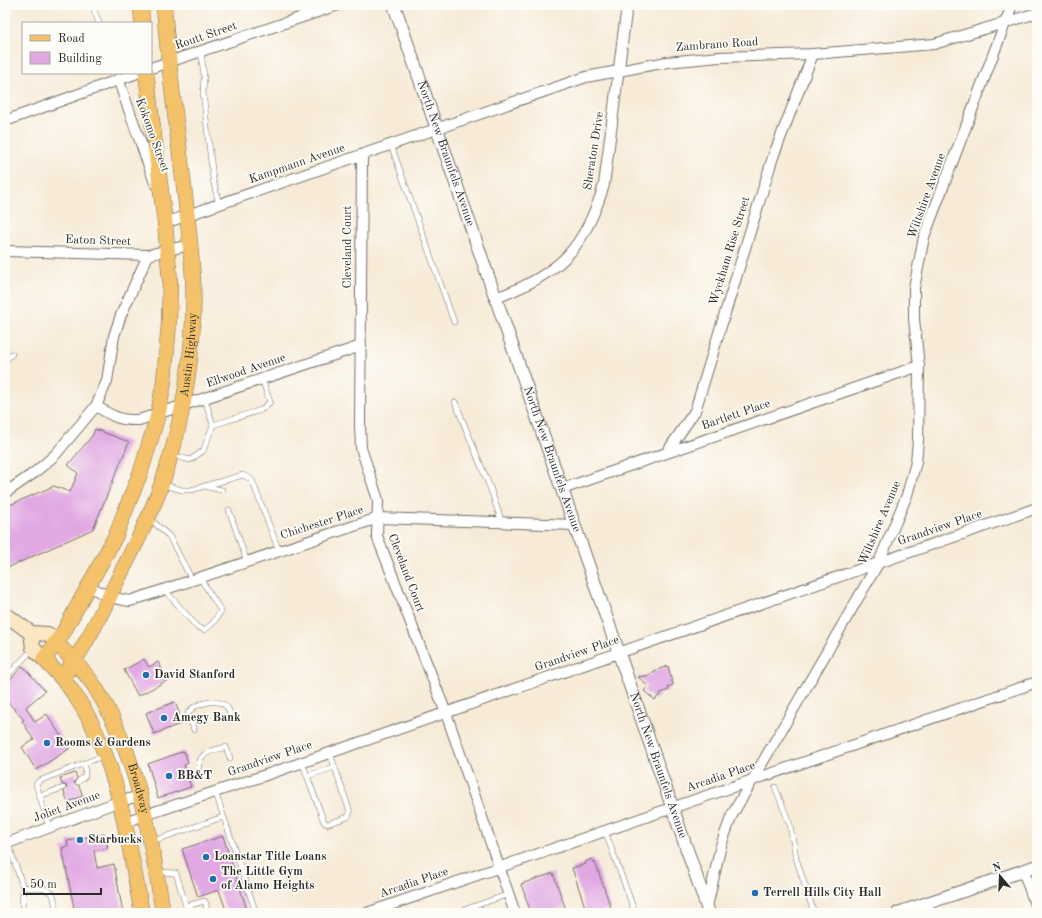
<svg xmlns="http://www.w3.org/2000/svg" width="1042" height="918" viewBox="0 0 1042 918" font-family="'Old Standard TT',serif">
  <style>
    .building { fill: #e1a8e3 }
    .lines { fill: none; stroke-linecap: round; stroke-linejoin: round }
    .service-casing { stroke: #726e68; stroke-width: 6 }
    .minor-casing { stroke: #726e68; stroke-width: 12 }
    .tertiary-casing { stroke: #726e68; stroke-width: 14 }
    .secondary-casing { stroke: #726e68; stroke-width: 16 }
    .primary-casing { stroke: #726e68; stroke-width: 16 }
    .service { stroke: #fff; stroke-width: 5 }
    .minor { stroke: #fff; stroke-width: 10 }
    .tertiary { stroke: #fff; stroke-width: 12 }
    .secondary { stroke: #fbe7c3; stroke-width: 14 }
    .primary { stroke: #f4c26a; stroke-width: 15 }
    .poi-dot { fill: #1f6fb2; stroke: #fdfcf7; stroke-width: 1.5 }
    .labels { text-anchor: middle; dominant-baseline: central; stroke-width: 3.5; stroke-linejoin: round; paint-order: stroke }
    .street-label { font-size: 12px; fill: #2b2b2b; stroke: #fdfcf7 }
    .poi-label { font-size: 12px; font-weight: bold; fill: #2b2b2b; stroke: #fdfcf7; text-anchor: start }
  </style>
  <rect width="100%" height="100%" fill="#fdfcf7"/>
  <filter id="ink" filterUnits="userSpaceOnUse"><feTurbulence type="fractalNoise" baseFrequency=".025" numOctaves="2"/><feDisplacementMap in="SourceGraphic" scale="8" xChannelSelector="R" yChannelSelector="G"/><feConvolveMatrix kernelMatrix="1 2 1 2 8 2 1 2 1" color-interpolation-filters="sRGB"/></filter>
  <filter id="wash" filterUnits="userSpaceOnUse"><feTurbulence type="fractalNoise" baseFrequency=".012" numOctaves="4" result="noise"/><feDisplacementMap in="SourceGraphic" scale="16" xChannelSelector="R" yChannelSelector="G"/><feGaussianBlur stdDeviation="0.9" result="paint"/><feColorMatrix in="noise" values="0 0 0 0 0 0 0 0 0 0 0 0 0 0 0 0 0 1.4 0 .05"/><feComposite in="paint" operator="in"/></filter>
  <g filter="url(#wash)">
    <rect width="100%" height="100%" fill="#f7ebd8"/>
    <g id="blocks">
      <g class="building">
        <path d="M95,429L129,442L93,529L5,569V507L54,486L70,492L78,473L68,465L92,436Z"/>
        <path d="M144,659L149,667L158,662L168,680L138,696L124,670Z"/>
        <path d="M23,666L45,691L26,707L35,722L47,714L69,749L36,770L22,747L34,740L22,721L24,720L5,699V685Z"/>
        <path d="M668,666L673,685L668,687L669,690L661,693L655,700L644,691L648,686L638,677L650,675L654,671Z"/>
        <path d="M175,702L183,723L154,734L146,713Z"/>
        <path d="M184,751L188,763L184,765L191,787L158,798L148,764Z"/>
        <path d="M75,773L77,778L74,783L79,786L83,796L68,802L64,792L67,786L62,784L60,778Z"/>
        <path d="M105,834L108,848L94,851L97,868L114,864L123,913H75L62,848L68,847L67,841Z"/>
        <path d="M223,836L248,913H227L219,890L198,897L182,849Z"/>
        <path d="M592,859L594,863L595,862L611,908L597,913H587L572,868L586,864L585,862Z"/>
        <path d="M553,873L565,907L548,913H531L521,884Z"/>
      </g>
    </g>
  </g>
  <g filter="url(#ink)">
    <use href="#blocks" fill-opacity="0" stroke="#726e68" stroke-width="1"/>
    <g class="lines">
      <g class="service-casing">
        <g id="service">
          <path d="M92,5L99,23"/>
          <path d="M201,51L204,77L203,92L213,179L219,205"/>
          <path d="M391,145L454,322"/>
          <path d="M5,361L12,354"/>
          <path d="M455,402L491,490L502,523"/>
          <path d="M213,425L261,410L270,402L262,379"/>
          <path d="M172,455L190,460L203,451L213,425L205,399"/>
          <path d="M164,485L182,490H191L243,475L252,480L279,551"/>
          <path d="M208,487L222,490"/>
          <path d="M229,510L247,562"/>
          <path d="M149,518L169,536L192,580"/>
          <path d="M164,589L197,627L205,630L213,623L221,611L200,578"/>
          <path d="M5,626L11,619"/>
          <path d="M5,678L33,649"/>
          <path d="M194,730L188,713C195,703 217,697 227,707C229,710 230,714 231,717"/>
          <path d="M302,762L324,822L327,824L348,817L350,812L330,753"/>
          <path d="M198,771C199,751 209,752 226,747L230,758"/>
          <path d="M307,776L335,767"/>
          <path d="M78,782L85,776V763"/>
          <path d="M775,787L790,825L796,858L814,913"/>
          <path d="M215,791L256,913"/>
          <path d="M39,796L63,788"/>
          <path d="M49,827L36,784L39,781L103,756"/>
          <path d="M605,831L633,907"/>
          <path d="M153,841L223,817"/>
          <path d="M8,843L23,887L45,889L53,894L57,913"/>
          <path d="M159,872L176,873L188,913"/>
          <path d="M186,906L205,901L208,913"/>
          <path d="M22,912L23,887"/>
          <path d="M455,913L509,894"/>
        </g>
      </g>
      <g class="minor-casing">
        <g id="minor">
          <path d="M151,68L338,5"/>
          <path d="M118,79L155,183"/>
          <path d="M5,121L137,73"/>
          <path d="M362,155L360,426L361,448L378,500L377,536L446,713L515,913"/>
          <path d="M165,223L586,77L667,62L719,57L813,54L934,44L1037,13"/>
          <path d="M5,251L148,255L189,245"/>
          <path d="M496,298C559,274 584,250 604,185L627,5"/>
          <path d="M96,406C112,416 120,421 139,420L361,346"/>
          <path d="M667,452L695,411L773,157L813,54"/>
          <path d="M562,489L919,366"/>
          <path d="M5,493L34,473L55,455L96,406L107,381L114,336L121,315L148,255"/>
          <path d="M89,586L109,597L130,601L378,518L575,525"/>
          <path d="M124,822L260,777L1037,508"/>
          <path d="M5,844L120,801L140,796"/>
          <path d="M1023,870L1037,910"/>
          <path d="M707,907L721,845L732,815L879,562L907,495L916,462L918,441L919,366L914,319V288L924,237L1012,5"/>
          <path d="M367,913L1037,682"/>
        </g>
      </g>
      <g class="tertiary-casing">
        <g id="tertiary">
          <path id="s1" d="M394,5L709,913"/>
          <path d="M898,913L1037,866"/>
        </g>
      </g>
      <g class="secondary-casing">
        <g id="secondary">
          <path d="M5,614L31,633L48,634L57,643"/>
          <path d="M31,633L33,648L44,659"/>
        </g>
      </g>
      <g class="primary-casing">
        <g id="primary">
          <path d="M141,5L142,23"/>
          <path id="s2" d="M57,643C69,657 85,671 95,687C137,753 151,836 163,913"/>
          <path id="s3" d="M62,678C87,646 104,607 122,571C139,538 155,506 166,471C185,414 196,339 193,279C187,187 170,97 164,5"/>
          <path d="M142,913C127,837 119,759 74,694C66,681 54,670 44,659L63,633L115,537L141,471L158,415L164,381L169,323L170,281L165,223L146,73"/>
        </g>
      </g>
      <use href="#service" class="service"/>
      <use href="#minor" class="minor"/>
      <use href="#tertiary" class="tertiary"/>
      <use href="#secondary" class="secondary"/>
      <use href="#primary" class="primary"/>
    </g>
  </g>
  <g class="poi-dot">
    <circle cx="146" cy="675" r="4"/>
    <circle cx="164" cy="718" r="4"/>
    <circle cx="47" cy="743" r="4"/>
    <circle cx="169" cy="776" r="4"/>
    <circle cx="80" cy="840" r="4"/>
    <circle cx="206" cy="857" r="4"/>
    <circle cx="213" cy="879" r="4"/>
    <circle cx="755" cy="893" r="4"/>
  </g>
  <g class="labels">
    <g class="street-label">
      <text transform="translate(206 36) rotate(-19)">Routt Street</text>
      <text transform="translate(717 45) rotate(-4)">Zambrano Road</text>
      <text transform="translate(152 135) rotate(70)">Kokomo Street</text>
      <text transform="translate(594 151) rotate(-81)">Sheraton Drive</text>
      <text stroke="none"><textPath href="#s1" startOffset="157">North New Braunfels Avenue</textPath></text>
      <text transform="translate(297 164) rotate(-19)">Kampmann Avenue</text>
      <text transform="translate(927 196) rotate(-70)">Wiltshire Avenue</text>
      <text transform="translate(98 241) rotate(2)">Eaton Street</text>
      <text transform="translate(348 247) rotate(-90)">Cleveland Court</text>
      <text transform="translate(730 251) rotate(-73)">Wyckham Rise Street</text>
      <text stroke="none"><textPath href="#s3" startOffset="351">Austin Highway</textPath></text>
      <text transform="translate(246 371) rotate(-19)">Ellwood Avenue</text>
      <text transform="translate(736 415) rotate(-19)">Bartlett Place</text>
      <text stroke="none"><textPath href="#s1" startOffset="481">North New Braunfels Avenue</textPath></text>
      <text transform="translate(322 523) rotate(-18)">Chichester Place</text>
      <text transform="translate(880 523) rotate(-67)">Wiltshire Avenue</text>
      <text transform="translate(940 528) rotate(-19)">Grandview Place</text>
      <text transform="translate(406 573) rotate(69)">Cleveland Court</text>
      <text transform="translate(577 654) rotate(-19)">Grandview Place</text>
      <text transform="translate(270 759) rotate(-19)">Grandview Place</text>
      <text stroke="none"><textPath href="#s1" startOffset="805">North New Braunfels Avenue</textPath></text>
      <text transform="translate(721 777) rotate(-19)">Arcadia Place</text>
      <text stroke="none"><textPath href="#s2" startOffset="169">Broadway</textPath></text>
      <text transform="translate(67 807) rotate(-20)">Joliet Avenue</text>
      <text transform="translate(414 883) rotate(-19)">Arcadia Place</text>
    </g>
    <g class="poi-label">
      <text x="154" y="675">David Stanford</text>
      <text x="172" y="718">Amegy Bank</text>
      <text x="55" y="743">Rooms &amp; Gardens</text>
      <text x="177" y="776">BB&amp;T</text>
      <text x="88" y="840">Starbucks</text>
      <text x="214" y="857">Loanstar Title Loans</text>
      <text x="221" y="872">The Little Gym<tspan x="221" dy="14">of Alamo Heights</tspan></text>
      <text x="763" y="893">Terrell Hills City Hall</text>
    </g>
  </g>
  <rect width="1042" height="918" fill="none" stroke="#fdfcf7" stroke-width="20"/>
  <rect x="22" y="22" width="130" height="52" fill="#fdfcf7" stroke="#a9a8a5"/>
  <rect x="30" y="35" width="20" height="6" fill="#f4c26a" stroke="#a9a8a5"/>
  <text x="58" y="42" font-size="12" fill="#2b2b2b">Road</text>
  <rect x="30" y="52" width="20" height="12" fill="#e1a8e3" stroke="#a9a8a5"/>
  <text x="58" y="62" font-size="12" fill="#2b2b2b">Building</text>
  <g transform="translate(1000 876) rotate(341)" stroke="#fdfcf7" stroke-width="3" paint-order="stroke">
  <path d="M0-3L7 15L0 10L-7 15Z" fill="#2b2b2b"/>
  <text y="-6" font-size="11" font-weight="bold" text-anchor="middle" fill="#2b2b2b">N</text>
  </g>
  <path d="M24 888v6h77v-6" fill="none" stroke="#2b2b2b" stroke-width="2"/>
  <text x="30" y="888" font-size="12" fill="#2b2b2b" stroke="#fdfcf7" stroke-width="3" paint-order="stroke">50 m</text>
</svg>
